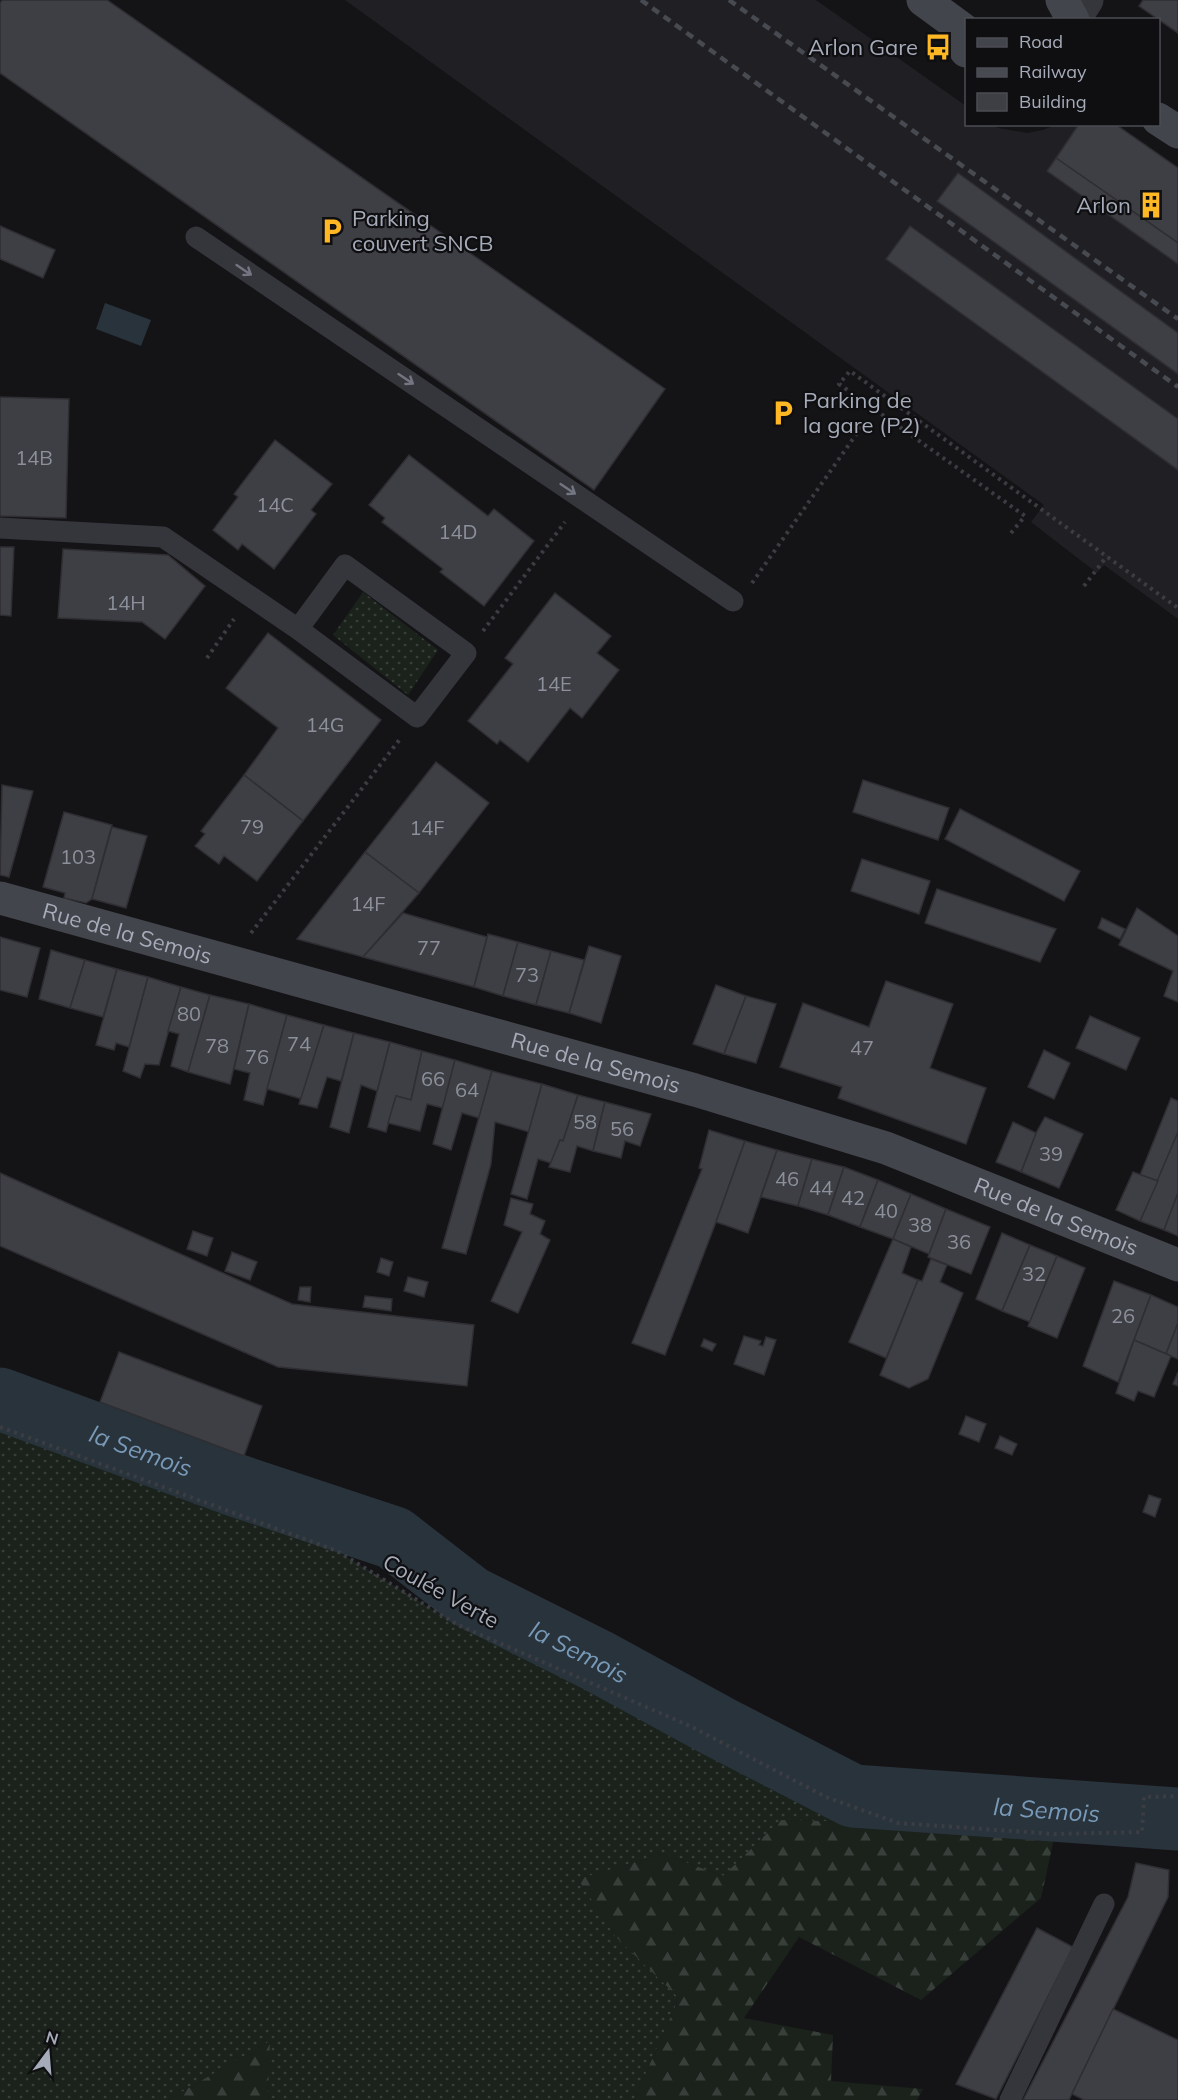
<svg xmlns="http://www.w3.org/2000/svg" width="1178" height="2100" viewBox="0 0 1178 2100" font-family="Mulish,sans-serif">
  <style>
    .built { fill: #202024 }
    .grass { fill: url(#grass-dots) }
    .forest { fill: url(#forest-firs) }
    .water { fill: #29333c }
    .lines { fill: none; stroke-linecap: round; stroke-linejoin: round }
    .river { stroke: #29333c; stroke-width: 63 }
    .building { fill: #3e3f44; stroke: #2e2e33; stroke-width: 1.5 }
    .path { stroke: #3b3d43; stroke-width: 4; stroke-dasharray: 3 4.5; stroke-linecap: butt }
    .lane { stroke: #35363c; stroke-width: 21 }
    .street { stroke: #35363c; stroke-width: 33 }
    .secondary { stroke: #43454c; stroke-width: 33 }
    .rail { stroke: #484a51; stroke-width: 4.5; stroke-dasharray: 8 6; stroke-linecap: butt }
    .oneway { stroke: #737680 }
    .labels { text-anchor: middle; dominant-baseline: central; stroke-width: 4.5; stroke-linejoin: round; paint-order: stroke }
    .number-label { font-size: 20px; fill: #8b909b }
    .poi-label { font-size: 22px; fill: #a5abb8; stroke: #0f0f12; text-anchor: end }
    .street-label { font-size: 22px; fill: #a5abb8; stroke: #0f0f12 }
    .water-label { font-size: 24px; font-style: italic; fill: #7899b7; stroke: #0f0f12 }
  </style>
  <defs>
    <pattern id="grass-dots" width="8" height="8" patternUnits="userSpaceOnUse" patternTransform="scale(1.5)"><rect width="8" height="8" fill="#1a221b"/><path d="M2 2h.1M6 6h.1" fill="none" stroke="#383f3a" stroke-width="1.8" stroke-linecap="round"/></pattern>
    <pattern id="forest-firs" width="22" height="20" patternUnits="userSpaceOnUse" patternTransform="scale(1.5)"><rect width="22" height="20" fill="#1a221b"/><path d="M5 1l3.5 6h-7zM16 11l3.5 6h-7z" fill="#383f3a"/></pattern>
  </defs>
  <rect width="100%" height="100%" fill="#141417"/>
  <path class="built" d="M345,0H816L966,106V124L992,125L998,128L1027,133L1043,130L1055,125H1115L1178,168V619L1104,565L1097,573L1031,522L1044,505Z"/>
  <g class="grass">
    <path d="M363,592L438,650L408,695L333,635Z"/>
    <path d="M0,1427L337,1551L458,1625L692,1727L826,1797L898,1823L781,1820L723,1876L663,1854L579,1879L615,1936L679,1998L634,2100H276L268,2096L269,2042L168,2100H0Z"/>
  </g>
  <g class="forest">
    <path d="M781,1820L898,1823L1055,1834L1041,1898L921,2000L799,1937L744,2018L833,2035L831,2081L923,2089L917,2100H634L679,1998L615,1936L578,1879L663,1854L723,1876Z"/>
    <path d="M270,2041L268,2096L276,2100H168Z"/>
  </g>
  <path class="water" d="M105,303L151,320L141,346L96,329Z"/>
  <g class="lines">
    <path class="river" id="s1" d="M0,1399L232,1484L394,1538L470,1597L598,1661L719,1727L853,1796L1178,1819"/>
  </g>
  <g class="building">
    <path d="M2,0H107L665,389L594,490L0,73V3Z"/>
    <path d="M1143,0H1178V33L1139,6Z"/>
    <path d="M1079,124H1115L1178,168V243L1056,158Z"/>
    <path d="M1056,158L1178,243V264L1047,171Z"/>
    <path d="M958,173L1178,333V374L937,201Z"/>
    <path d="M0,226L55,250L43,278L0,259Z"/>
    <path d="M910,226L1178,419V470L886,259Z"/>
    <path d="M0,397L69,399L66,518L0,516Z"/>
    <path d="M275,440L332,484L311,510L316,514L274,569L242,544L238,550L213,530L238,497L234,494Z"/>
    <path d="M409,455L488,516L494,509L534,541L484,606L440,572L443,569L382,522L385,518L369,505Z"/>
    <path d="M0,547H14L11,616L0,615Z"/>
    <path d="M63,549L168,555L205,586L165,639L142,622L58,618Z"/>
    <path d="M555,593L611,636L597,653L619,670L582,718L570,708L528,762L500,740L497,744L468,721L513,664L505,658Z"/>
    <path d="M268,633L381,720L303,821L244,775L278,728L226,688Z"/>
    <path d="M436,762L489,803L419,893L365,852Z"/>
    <path d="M244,775L303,821L257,881L224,856L219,864L195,846L205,834L201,831Z"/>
    <path d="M863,780L949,808L938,840L853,812Z"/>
    <path d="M2,785L33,791L9,877L0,875Z"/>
    <path d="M960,809L1080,871L1064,901L945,839Z"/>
    <path d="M64,812L112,825L92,899L86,903L64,898L65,893L43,887Z"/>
    <path d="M112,827L147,836L126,908L92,899Z"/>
    <path d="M365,852L419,893L363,957L297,939Z"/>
    <path d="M862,859L930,881L919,914L851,891Z"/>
    <path d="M937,889L1056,929L1040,962L925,923Z"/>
    <path d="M1137,908L1178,936V1002L1164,996L1173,971L1119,945Z"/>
    <path d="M403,913L487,937L474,987L363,957Z"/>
    <path d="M1102,918L1125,929L1120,939L1098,928Z"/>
    <path d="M488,934L518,942L503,996L474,987Z"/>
    <path d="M0,937L40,948L27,997L0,990Z"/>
    <path d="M518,942L551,951L536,1005L503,996Z"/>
    <path d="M589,946L621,956L601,1023L569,1013Z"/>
    <path d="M51,950L85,960L70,1008L39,999Z"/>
    <path d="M551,951L584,960L569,1013L536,1005Z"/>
    <path d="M85,960L117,969L103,1017L70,1008Z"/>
    <path d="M117,969L148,977L129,1047L116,1043L114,1050L96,1045Z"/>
    <path d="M148,977L181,987L159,1065L145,1064L140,1078L123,1071Z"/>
    <path d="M886,981L953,1004L930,1068L986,1088L966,1144L838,1098L842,1087L780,1067L803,1003L869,1027Z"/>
    <path d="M716,985L746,996L724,1054L693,1044Z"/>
    <path d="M181,987L210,995L188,1072L171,1066L179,1034L168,1031Z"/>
    <path d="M210,995L249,1004L230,1084L188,1072Z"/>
    <path d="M746,996L776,1004L756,1063L724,1054Z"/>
    <path d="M249,1004L287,1015L263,1105L244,1100L250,1073L234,1069Z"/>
    <path d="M287,1015L324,1025L302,1099L267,1089Z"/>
    <path d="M1090,1016L1140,1038L1126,1070L1076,1048Z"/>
    <path d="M324,1025L354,1033L341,1081L327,1077L317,1108L299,1104Z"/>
    <path d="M354,1033L390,1042L377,1091L361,1085L349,1133L330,1127Z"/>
    <path d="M390,1042L422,1051L411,1100L396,1096L386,1132L368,1127Z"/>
    <path d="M1044,1050L1070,1063L1054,1099L1028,1087Z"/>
    <path d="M422,1051L455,1060L443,1108L427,1104L420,1131L388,1123L396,1096L411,1100Z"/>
    <path d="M455,1060L492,1071L479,1118L462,1113L451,1150L433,1144Z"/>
    <path d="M492,1071L542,1084L529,1132L495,1122L491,1164L466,1254L442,1248Z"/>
    <path d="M542,1084L578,1095L563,1141L560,1140L551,1163L538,1159L527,1199L511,1194Z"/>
    <path d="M578,1095L605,1102L593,1151L577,1146L570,1172L549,1167L560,1140L563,1141Z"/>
    <path d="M1171,1098L1178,1101V1132L1158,1181L1140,1175Z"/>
    <path d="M605,1102L651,1114L640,1146L625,1141L621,1158L593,1151Z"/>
    <path d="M1045,1117L1083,1134L1059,1188L1021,1172L1036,1133Z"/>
    <path d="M1013,1122L1036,1133L1021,1172L996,1162Z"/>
    <path d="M709,1130L745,1141L716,1222L665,1355L632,1343L702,1169L699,1168Z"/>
    <path d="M1178,1132V1193L1164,1230L1140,1221Z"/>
    <path d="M745,1141L777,1150L748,1233L716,1222Z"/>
    <path d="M777,1150L812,1159L798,1206L761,1197Z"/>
    <path d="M812,1159L844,1167L828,1215L798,1206Z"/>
    <path d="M844,1167L878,1180L860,1227L828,1215Z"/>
    <path d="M1133,1172L1158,1181L1140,1221L1116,1210Z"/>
    <path d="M0,1173L292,1304L474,1325L467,1386L278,1367L0,1246Z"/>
    <path d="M878,1180L911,1194L893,1239L860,1227Z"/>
    <path d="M1178,1193V1236L1164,1230Z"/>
    <path d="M911,1194L946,1209L929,1254L893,1239Z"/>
    <path d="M511,1198L533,1204L530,1214L545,1221L540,1234L550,1240L518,1313L491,1301L522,1232L504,1225Z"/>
    <path d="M946,1209L990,1227L971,1274L928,1257Z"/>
    <path d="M193,1231L213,1238L207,1256L187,1249Z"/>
    <path d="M1002,1233L1030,1245L1002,1311L976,1299Z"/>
    <path d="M893,1239L911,1247L902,1273L918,1280L886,1358L849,1342Z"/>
    <path d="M1030,1245L1057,1256L1030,1322L1002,1311Z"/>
    <path d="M232,1252L257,1262L250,1280L225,1271Z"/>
    <path d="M1057,1256L1085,1268L1057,1338L1028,1326Z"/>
    <path d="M381,1258L393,1262L389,1276L377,1272Z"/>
    <path d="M931,1259L947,1265L940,1282L963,1293L928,1379L909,1388L880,1375L918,1280L922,1281Z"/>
    <path d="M408,1277L428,1282L424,1297L404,1291Z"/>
    <path d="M1114,1281L1151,1295L1118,1382L1083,1366Z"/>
    <path d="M300,1287H311L310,1302L298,1300Z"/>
    <path d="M1151,1295L1178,1307V1323L1166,1354L1134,1340Z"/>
    <path d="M365,1296L392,1299L391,1311L363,1307Z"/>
    <path d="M1178,1323V1359L1166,1354Z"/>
    <path d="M744,1336L761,1341L759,1345L763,1346L766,1337L776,1340L764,1375L734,1364Z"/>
    <path d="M704,1339L716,1344L712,1351L701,1346Z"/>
    <path d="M1134,1340L1171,1356L1154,1397L1138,1391L1134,1401L1116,1393Z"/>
    <path d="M119,1352L262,1406L244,1456L100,1402Z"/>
    <path d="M1178,1372V1386L1173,1384Z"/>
    <path d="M966,1416L986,1424L979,1442L959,1434Z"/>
    <path d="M1000,1436L1017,1444L1012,1455L995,1448Z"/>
    <path d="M1149,1495L1161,1499L1155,1517L1143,1512Z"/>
    <path d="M1136,1863L1169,1870L1168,1897L1069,2100H1023L1128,1897Z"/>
    <path d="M1037,1928L1073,1947L996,2099L956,2084Z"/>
    <path d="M1113,2009L1178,2040V2100H1084L1072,2094Z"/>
  </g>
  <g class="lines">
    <g class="path">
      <path d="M1011,533L1025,516L839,384L850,371L1178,608"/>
      <path d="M752,583L862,426"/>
      <path d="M1084,586L1107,556"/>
      <path d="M483,631L565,522"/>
      <path d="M207,658L234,619"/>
      <path d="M251,933L400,739"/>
      <path d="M0,1427L337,1551L458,1625L692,1727L826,1797L898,1823L1055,1834L1142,1832L1144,1797L1178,1796"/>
    </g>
    <g class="lane">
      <path d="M196,237L733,601"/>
      <path d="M0,528L163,537L298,629L417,717L466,653L345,565L298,629"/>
      <path d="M1010,2100L1104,1904"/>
    </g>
    <path class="street" d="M1074,20L1087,0"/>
    <g class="secondary">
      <path d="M923,0L964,30L966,51"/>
      <path d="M1062,0L1073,20"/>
      <path d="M1158,119L1178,132"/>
      <path id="s2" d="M0,898L695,1090L886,1148L1178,1265"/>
    </g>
    <g class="rail">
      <path d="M641,0L1178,387"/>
      <path d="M729,0L1178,319"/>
    </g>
  </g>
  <defs><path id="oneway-shaft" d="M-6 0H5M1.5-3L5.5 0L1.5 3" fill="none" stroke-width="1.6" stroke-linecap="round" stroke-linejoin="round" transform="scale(1.5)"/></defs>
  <g class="oneway">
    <use href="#oneway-shaft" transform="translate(244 270) rotate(34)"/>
    <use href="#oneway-shaft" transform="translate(406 379) rotate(34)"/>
    <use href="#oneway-shaft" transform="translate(568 489) rotate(34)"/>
  </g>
  <defs>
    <g id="bus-bare" transform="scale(2.07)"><path d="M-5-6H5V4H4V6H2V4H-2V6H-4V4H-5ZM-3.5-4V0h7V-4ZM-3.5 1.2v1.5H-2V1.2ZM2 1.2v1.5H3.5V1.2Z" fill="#ffb824" stroke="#0f0f12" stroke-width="2.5" paint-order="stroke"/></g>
    <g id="building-bare" transform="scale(2.07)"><path d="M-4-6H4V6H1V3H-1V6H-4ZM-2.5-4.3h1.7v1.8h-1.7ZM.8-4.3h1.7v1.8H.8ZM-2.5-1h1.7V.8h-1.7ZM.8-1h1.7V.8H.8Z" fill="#ffb824" stroke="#0f0f12" stroke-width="2.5" paint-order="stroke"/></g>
    <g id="parking-bare" transform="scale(2.07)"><path d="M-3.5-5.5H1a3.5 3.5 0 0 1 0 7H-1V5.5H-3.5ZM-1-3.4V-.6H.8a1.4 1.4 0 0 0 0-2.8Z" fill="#ffb824" stroke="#0f0f12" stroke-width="2.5" paint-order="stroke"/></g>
  </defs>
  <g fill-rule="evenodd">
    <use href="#bus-bare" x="938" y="47"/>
    <use href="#building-bare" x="1151" y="205"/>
    <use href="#parking-bare" x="332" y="231"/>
    <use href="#parking-bare" x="783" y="413"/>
  </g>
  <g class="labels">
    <g class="number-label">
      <text x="34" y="457">14B</text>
      <text x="275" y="504">14C</text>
      <text x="458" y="531">14D</text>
      <text x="126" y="602">14H</text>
      <text x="554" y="683">14E</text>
      <text x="325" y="724">14G</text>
      <text x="252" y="826">79</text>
      <text x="427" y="827">14F</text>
      <text x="78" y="856">103</text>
      <text x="368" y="903">14F</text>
      <text x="429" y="947">77</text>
      <text x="527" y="974">73</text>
      <text x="189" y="1013">80</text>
      <text x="299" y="1043">74</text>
      <text x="217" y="1045">78</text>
      <text x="862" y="1047">47</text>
      <text x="257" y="1056">76</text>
      <text x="433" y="1078">66</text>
      <text x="467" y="1089">64</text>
      <text x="585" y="1121">58</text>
      <text x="622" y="1128">56</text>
      <text x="1051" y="1153">39</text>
      <text x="787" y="1178">46</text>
      <text x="821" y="1187">44</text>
      <text x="853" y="1197">42</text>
      <text x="886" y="1210">40</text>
      <text x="920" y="1224">38</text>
      <text x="959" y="1241">36</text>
      <text x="1034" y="1273">32</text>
      <text x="1123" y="1315">26</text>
    </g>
    <g class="poi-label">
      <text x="918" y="47">Arlon Gare</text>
      <text x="1131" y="205">Arlon</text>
      <text x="352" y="218" text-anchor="start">Parking<tspan x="352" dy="25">couvert SNCB</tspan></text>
      <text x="803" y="400" text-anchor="start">Parking de<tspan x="803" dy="25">la gare (P2)</tspan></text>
    </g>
    <g class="street-label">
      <text stroke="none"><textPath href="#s2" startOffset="132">Rue de la Semois</textPath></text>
      <text stroke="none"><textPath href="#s2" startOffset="618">Rue de la Semois</textPath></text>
      <text stroke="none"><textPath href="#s2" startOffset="1104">Rue de la Semois</textPath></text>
      <text transform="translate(441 1591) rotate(29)">Coulée Verte</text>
    </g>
    <g class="water-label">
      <text stroke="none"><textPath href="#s1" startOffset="150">la Semois</textPath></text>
      <text stroke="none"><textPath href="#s1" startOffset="636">la Semois</textPath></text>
      <text stroke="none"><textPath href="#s1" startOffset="1140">la Semois</textPath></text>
    </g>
  </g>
  <rect x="965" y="18" width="195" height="108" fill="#0f0f12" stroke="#4b4d54" stroke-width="1.5"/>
  <rect x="977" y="38" width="30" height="9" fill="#43454c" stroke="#4b4d54" stroke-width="1.5"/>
  <text x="1019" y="48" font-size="18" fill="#a5abb8">Road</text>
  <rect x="977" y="68" width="30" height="9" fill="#484a51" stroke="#4b4d54" stroke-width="1.5"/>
  <text x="1019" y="78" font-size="18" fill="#a5abb8">Railway</text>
  <rect x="977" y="93" width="30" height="18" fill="#3e3f44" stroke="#4b4d54" stroke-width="1.5"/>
  <text x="1019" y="108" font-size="18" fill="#a5abb8">Building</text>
  <g transform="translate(48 2052) rotate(16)" stroke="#0f0f12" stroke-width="4.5" paint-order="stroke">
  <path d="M0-4.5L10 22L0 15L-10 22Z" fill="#a5abb8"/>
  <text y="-9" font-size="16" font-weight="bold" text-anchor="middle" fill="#a5abb8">N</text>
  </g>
</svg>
